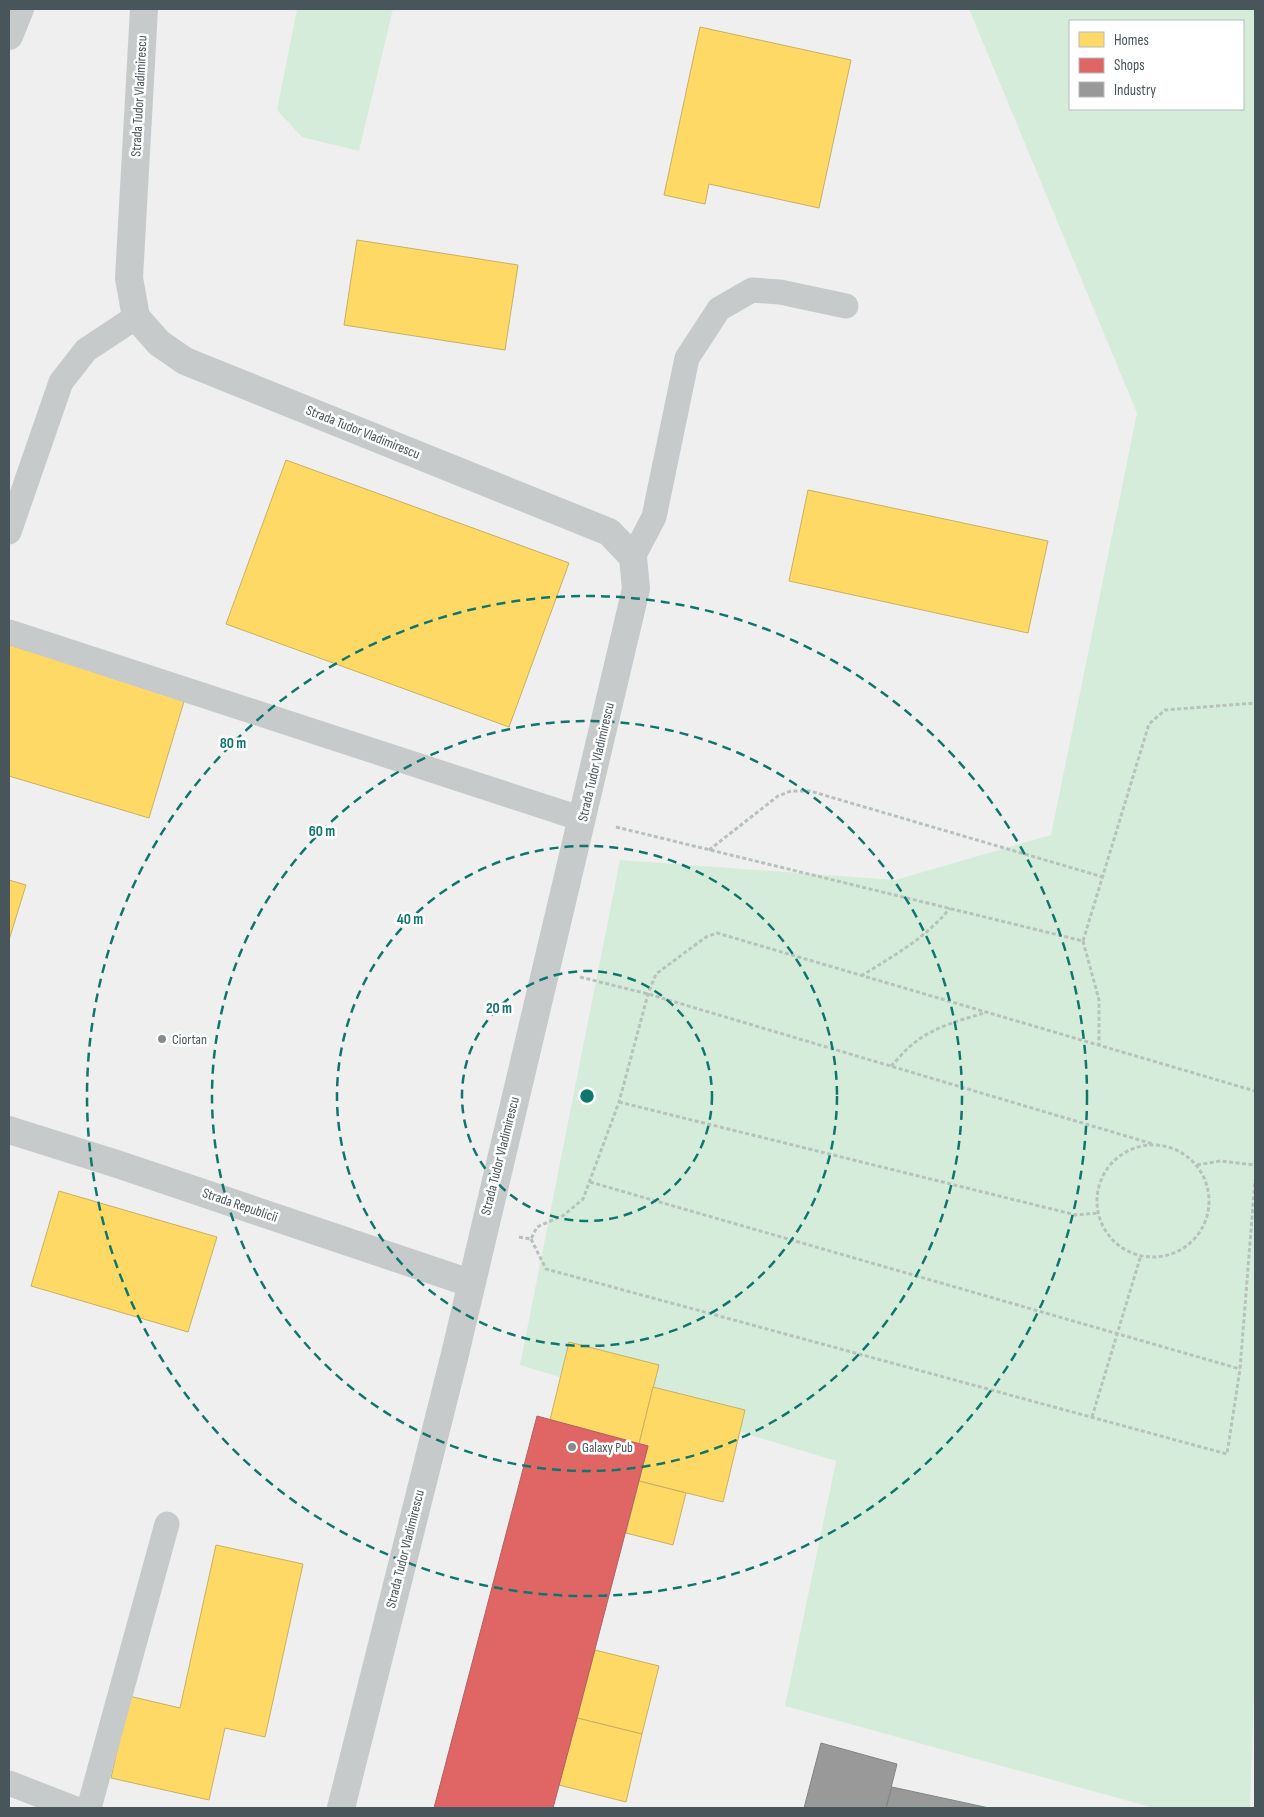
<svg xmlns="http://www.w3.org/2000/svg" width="1264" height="1817" viewBox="0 0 1264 1817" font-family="'Sofia Sans Condensed',sans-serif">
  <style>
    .green { fill: #d6ecda; fill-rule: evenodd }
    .homes { fill: #ffd966; stroke: #c8b162 }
    .shops { fill: #e06666; stroke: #b26162 }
    .industry { fill: #999; stroke: #818586 }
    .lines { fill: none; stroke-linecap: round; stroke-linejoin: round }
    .path { stroke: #b7c2bd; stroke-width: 3; stroke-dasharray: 4 2.5; stroke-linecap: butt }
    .service { stroke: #c7cacb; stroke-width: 25 }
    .minor { stroke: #c7cacb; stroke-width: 28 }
    .ring { fill: none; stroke: #0f766e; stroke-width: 2.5; stroke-dasharray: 9 6 }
    .poi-dot { fill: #838b8e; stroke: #fff; stroke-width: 2 }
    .labels { text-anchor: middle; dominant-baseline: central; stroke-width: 5; stroke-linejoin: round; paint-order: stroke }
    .street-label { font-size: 14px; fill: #48555a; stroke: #fff }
    .poi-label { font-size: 14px; fill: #48555a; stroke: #fff; text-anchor: start }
    .centre { fill: #0f766e; stroke: #fff; stroke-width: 2.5 }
    .ring-label { font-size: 15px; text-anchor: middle; font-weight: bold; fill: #0f766e; stroke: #fff; stroke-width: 5; stroke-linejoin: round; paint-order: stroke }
  </style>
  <rect width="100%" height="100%" fill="#f0efef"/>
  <g class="green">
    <path d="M297,9H393L359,151L302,137L277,110Z"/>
    <path d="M969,9H1255V1663L1250,1808H1154L785,1706L836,1461L520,1365L620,860L895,880L1051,835L1137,413ZM1070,21H1243V109H1070Z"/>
  </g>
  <g class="homes">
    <path d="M700,27L851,60L819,208L709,184L705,204L664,195Z"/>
    <path d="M357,240L518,265L505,350L344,325Z"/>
    <path d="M286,460L569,563L509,727L226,624Z"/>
    <path d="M808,490L1048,541L1028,633L789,581Z"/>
    <path d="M9,645L185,698L149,818L9,776Z"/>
    <path d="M9,880L26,885L9,940Z"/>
    <path d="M59,1191L217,1237L188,1332L31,1286Z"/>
    <path d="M569,1342L659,1365L639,1444L550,1420Z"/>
    <path d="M653,1387L745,1410L723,1502L639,1481L648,1446L639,1444Z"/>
    <path d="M639,1481L686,1493L673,1545L626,1533Z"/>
    <path d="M216,1545L303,1564L265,1737L225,1728L209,1800L111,1778L129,1696L180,1708Z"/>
    <path d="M595,1650L659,1666L642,1734L577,1718Z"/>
    <path d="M577,1718L642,1734L626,1802L559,1785Z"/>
  </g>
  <path class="shops" d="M537,1416L648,1446L577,1718L553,1808H434Z"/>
  <g class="industry">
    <path d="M821,1743L897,1764L886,1808H804Z"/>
    <path d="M892,1787L989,1808H886Z"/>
  </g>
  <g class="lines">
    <g class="path">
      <path d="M616,827L1083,941L1149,724L1165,710L1255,703"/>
      <path d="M709,850L778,796L791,791H810L1103,877"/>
      <path d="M1083,941L1099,1000V1046"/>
      <path d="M861,976C893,956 926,938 950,908"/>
      <path d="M580,977L648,994L1153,1144"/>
      <path d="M891,1066C898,1059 905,1050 913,1044C933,1027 961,1020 984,1013"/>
      <path d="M619,1102L1076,1215L1098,1213"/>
      <circle cx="1153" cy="1201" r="56"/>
      <path d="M1197,1165L1220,1161L1255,1165"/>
      <path d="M590,1182L1240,1369"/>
      <path d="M519,1237L531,1239L537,1227L564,1215L583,1199L619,1102L648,994L656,974L706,937L717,933L1255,1091"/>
      <path d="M531,1239L546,1269L1227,1454L1240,1369L1255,1180"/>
      <path d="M1092,1417L1141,1255"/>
    </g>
    <g class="service">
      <path d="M9,532L61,382L86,350L136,317"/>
      <path d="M633,557L654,517L687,358L719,309L752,290L780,292L846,306"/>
      <path d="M9,632L582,819"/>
      <path d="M9,1783L73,1808"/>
      <path d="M89,1808L167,1524"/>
    </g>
    <g class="minor">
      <path d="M144,9L129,278L136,317L159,343L185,361L609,532L633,557L636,589L455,1354L341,1808"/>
      <path d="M9,36L20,9"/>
      <path d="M9,1130L117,1164L470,1283"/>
    </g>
  </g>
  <g class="ring">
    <circle cx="587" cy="1096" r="125"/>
    <circle cx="587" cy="1096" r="250"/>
    <circle cx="587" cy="1096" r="375"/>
    <circle cx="587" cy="1096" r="500"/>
  </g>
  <g class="poi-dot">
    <circle cx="162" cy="1039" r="5"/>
    <circle cx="572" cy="1447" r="5"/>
  </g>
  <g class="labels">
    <g class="street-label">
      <text transform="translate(139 96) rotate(-87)">Strada Tudor Vladimirescu</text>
      <text transform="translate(363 432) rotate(22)">Strada Tudor Vladimirescu</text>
      <text transform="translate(596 762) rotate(-77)">Strada Tudor Vladimirescu</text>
      <text transform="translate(500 1156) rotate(-76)">Strada Tudor Vladimirescu</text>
      <text transform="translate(240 1205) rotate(19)">Strada Republicii</text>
      <text transform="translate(405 1549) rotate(-76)">Strada Tudor Vladimirescu</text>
    </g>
    <g class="poi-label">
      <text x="172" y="1039">Ciortan</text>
      <text x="582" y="1447">Galaxy Pub</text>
    </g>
  </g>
  <circle cx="587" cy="1096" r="8" class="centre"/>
  <g class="ring-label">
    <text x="233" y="748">80 m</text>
    <text x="322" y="836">60 m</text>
    <text x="410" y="924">40 m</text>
    <text x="499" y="1013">20 m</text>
  </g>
  <rect width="1264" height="1817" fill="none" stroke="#48555a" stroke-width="20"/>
  <rect x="1069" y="20" width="175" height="90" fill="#ffffff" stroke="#b6bbbd"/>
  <rect x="1079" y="32" width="25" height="15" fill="#ffd966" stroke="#b6bbbd"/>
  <text x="1114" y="45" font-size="15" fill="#48555a">Homes</text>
  <rect x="1079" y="58" width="25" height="15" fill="#e06666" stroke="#b6bbbd"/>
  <text x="1114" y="70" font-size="15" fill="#48555a">Shops</text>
  <rect x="1079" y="82" width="25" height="15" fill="#999999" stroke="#b6bbbd"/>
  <text x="1114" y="95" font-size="15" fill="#48555a">Industry</text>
</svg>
